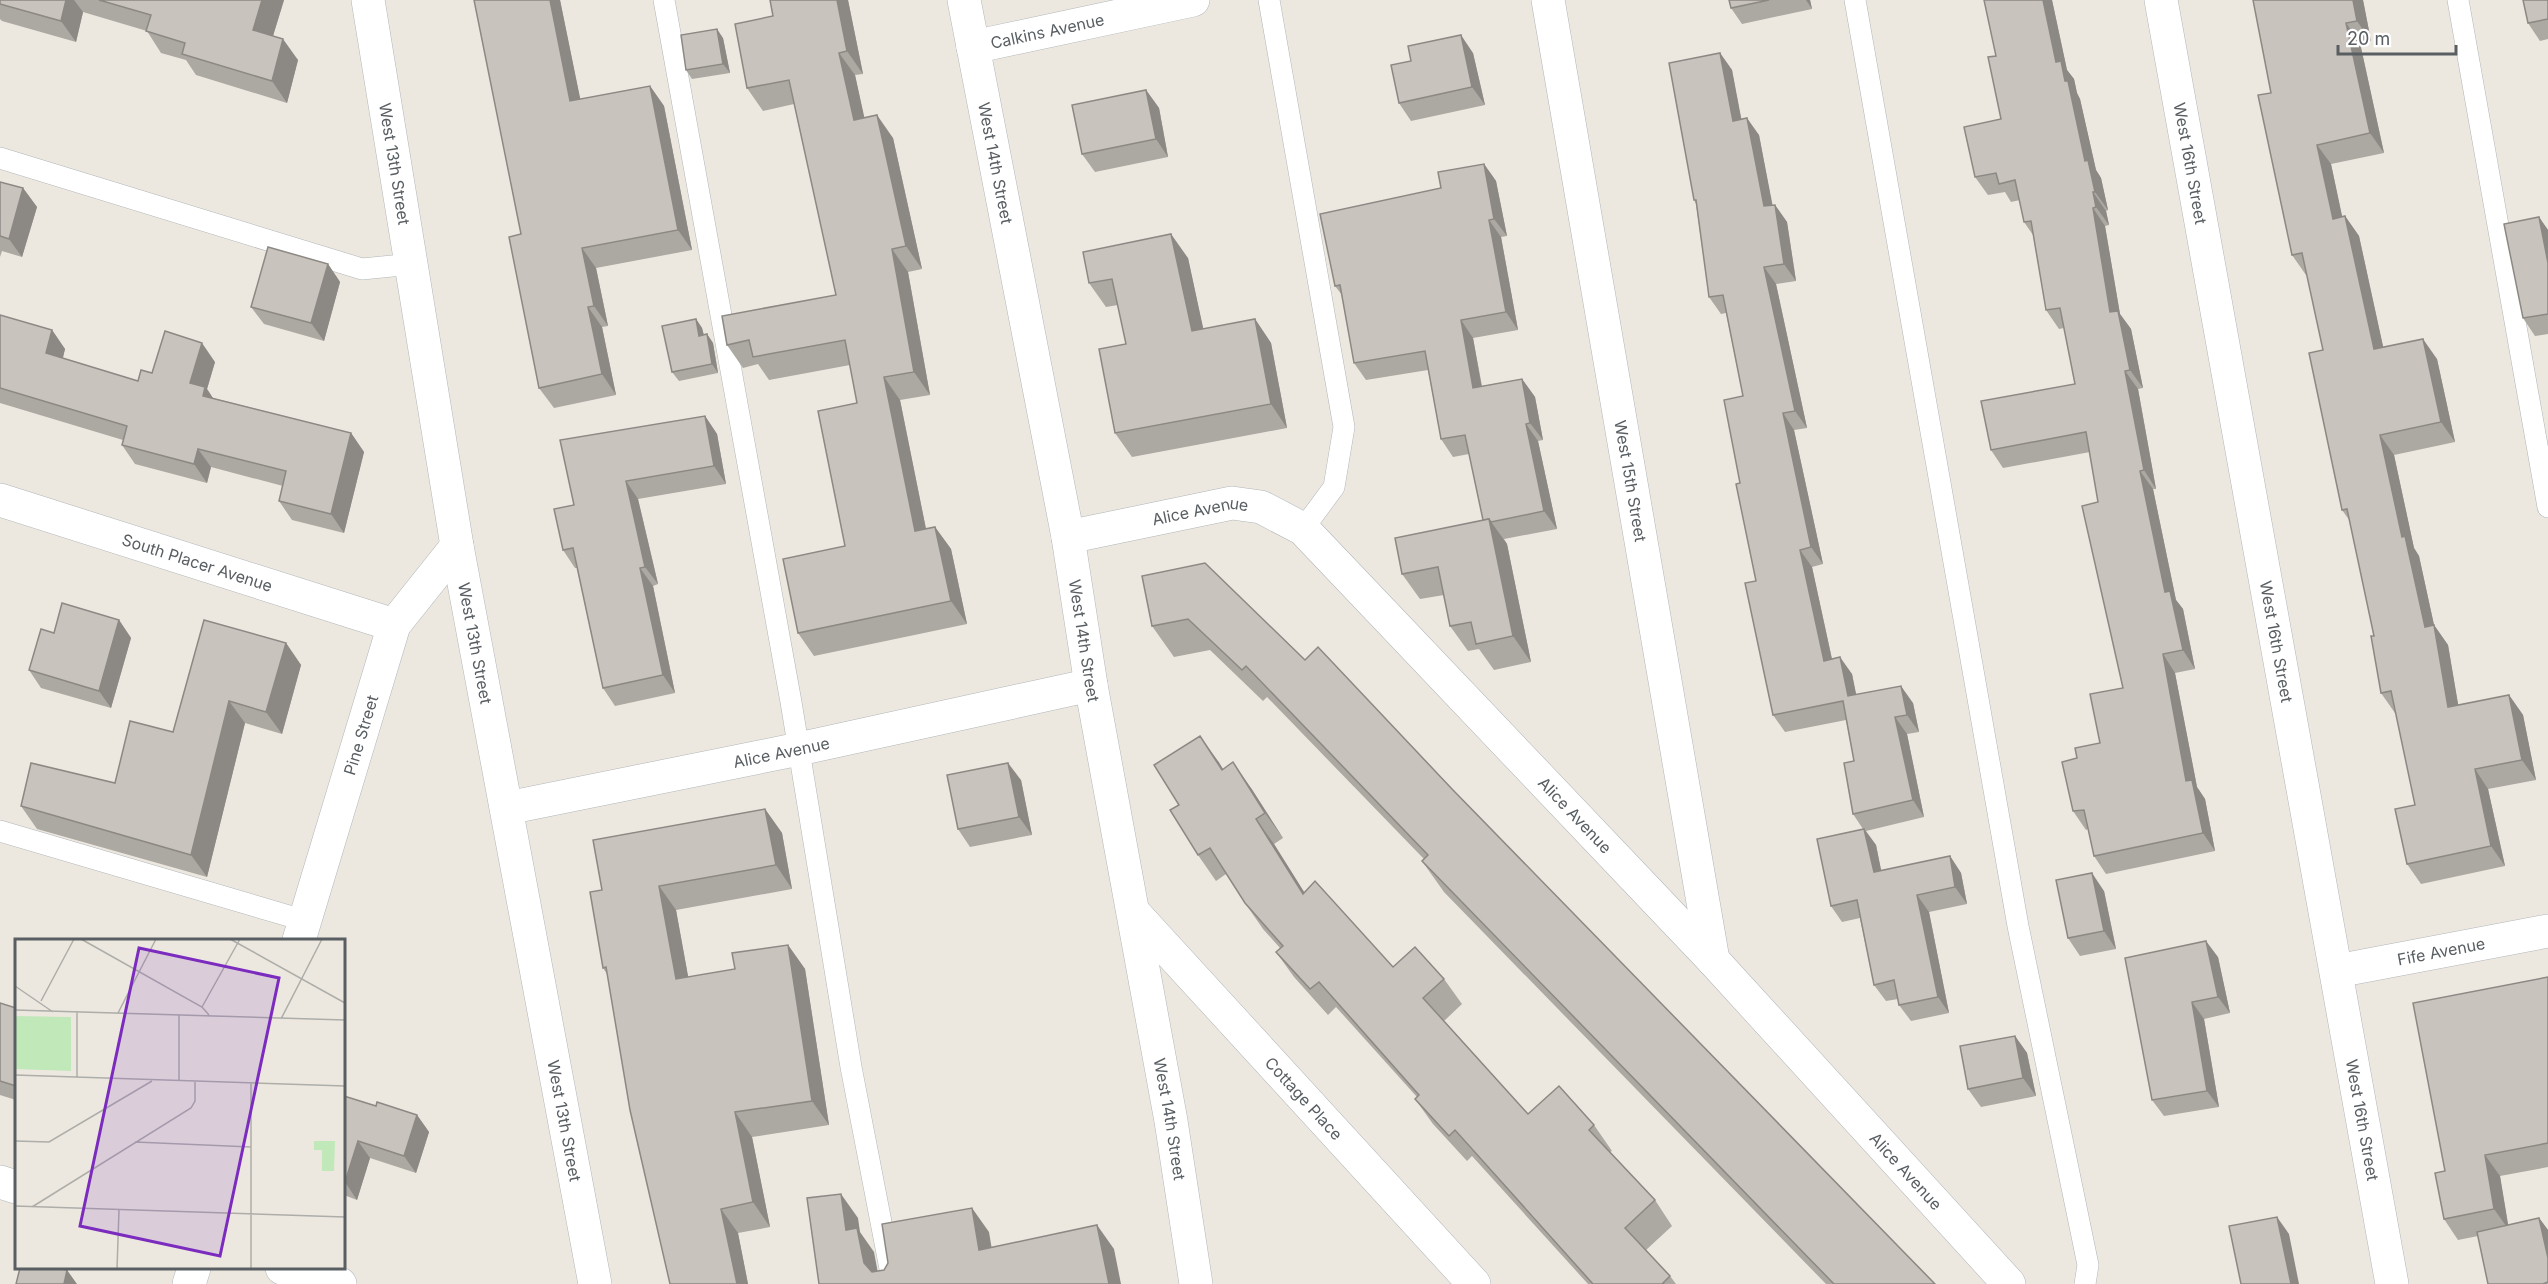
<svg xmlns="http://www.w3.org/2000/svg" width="2548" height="1284" viewBox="0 0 2548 1284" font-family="Inter,sans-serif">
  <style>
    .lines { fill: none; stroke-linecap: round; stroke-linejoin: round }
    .lane-casing { stroke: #b1b5b9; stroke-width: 22 }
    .street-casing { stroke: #b1b5b9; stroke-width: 34 }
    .lane { stroke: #fff; stroke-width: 21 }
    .street { stroke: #fff; stroke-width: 33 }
    .wall { fill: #aca8a2 }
    .shaded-wall { fill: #8c8884 }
    .building { fill: #c8c3bc; stroke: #8c8884; stroke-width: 1.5 }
    .labels { text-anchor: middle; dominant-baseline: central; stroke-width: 6; stroke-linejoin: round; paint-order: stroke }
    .street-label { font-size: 16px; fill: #585e62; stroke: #fff }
    .inset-road { fill: none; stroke: #adada9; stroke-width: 1.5 }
    .view { fill: #7b2cbf; fill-opacity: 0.15; stroke: #7b2cbf; stroke-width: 3 }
    .inset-edge { fill: none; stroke: #585e62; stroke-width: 3 }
  </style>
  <rect width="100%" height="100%" fill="#ede8df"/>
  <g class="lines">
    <g class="lane-casing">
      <g id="lane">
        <path d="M664,0L791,702L851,1067L893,1284"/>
        <path d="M1269,0L1344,427L1334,487L1303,529"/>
        <path d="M1855,0L2018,926L2088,1265L2085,1284"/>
        <path d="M2458,0L2548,507"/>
        <path d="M0,158L362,269L412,264"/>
        <path d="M0,831L306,921"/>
      </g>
    </g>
    <g class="street-casing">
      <g id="street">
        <path id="s1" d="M368,0L457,546L595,1284"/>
        <path id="s2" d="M964,0L1068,537L1091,685L1171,1121L1196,1284"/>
        <path id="s3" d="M1548,0L1713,960"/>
        <path id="s4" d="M2161,0L2392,1284"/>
        <path id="s5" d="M973,47L1193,0"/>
        <path id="s6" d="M0,500L394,625"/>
        <path id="s7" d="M1068,537L1232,503L1261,507L1303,529L1713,960L2009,1284"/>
        <path id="s8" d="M507,808L799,749L1091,685"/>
        <path id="s9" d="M1135,914L1474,1284"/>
        <path id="s10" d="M299,940L394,625L457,546"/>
        <path id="s11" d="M2337,971L2548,931"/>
        <path d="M0,1182L16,1187"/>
        <path d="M282,1268L340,1284"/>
        <path d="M189,1284L194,1268"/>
      </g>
    </g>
    <use href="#lane" class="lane"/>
    <use href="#street" class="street"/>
  </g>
  <g class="wall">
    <path d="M0,0H284L273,36L298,60L287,103L196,75L186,60L161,53L147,31L83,12L76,42L2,21L0,19Z"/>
    <path d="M474,0H560L580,99L650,86L664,106L692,250L596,268L608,326L602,327L616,395L554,408L539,388L521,234Z"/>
    <path d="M770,0H848L863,74L855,75L864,118L893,138L922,269L908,272L930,395L900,400L926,529L935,527L951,549L967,624L814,656L798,633L845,546L857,403L850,365L769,380L758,364L743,368L727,345L836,295L794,104L763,111L747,88L773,16Z"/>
    <path d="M1729,0H1810L1812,9L1742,24L1731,8Z"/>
    <path d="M1984,0H2052L2067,70L2074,79L2077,93L2080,99L2096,170L2101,178L2108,210L2106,211L2109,225L2105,226L2120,314L2131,329L2143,388L2138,389L2156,489H2153L2176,600L2183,609L2195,669L2175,673L2197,787L2205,799L2215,851L2106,874L2094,856L2088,829L2086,830L2073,811L2077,758L2100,743L2123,688L2098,502L2090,452L2003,468L1991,450L2075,384L2064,328L2059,329L2046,310L2033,235L2024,222L2020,200L2011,202L2005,192L1988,195L1975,177L2001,119L1996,56Z"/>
    <path d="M2253,0H2363L2371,41L2360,43L2384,153L2331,164L2342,217L2345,216L2359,236L2383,347L2437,359L2455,442L2394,455L2414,548L2419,556L2434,625L2448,645L2458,705L2509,695L2523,715L2536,780L2488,789L2505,866L2421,884L2407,864L2415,805L2396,712L2395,713L2381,693L2374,636L2350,521L2342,510L2323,350L2307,275H2306L2292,255L2271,93Z"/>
    <path d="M2548,0V39L2540,41L2528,23Z"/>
    <path d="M723,38L730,73L692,79L686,70Z"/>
    <path d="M1473,53L1485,105L1411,121L1399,103Z"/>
    <path d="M1720,53L1732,70L1741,120L1759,135L1772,205H1775L1787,222L1796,281L1776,284L1807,428L1794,430L1823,564L1812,567L1832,659L1852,674L1856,695L1913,703L1919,732L1907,734L1924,817L1866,831L1876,845L1881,871L1950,856L1961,873L1967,904L1929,912L1949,1013L1911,1021L1899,1005L1898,999L1886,1001L1874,985L1860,918L1842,922L1831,906L1863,829L1853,814L1854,761L1846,720L1785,732L1773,715L1756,581L1740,483L1743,396L1726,313L1721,314L1709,297L1696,204L1694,200Z"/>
    <path d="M1146,90L1159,108L1168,157L1095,172L1082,154Z"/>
    <path d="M1484,164L1496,181L1507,236L1501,237L1518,330L1473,338L1482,386L1522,379L1535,397L1543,440L1538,441L1557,529L1504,539L1507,544L1531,662L1494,670L1479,649L1468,651L1450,626L1444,595L1420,599L1402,574L1483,520L1469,454L1453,457L1441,439L1428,370L1366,380L1354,363L1342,295L1335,286L1441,188Z"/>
    <path d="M0,182L23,188L37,207L22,257L2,251L0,257Z"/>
    <path d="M2539,217L2548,230V334L2535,336L2523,318Z"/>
    <path d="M1188,258L1203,329L1255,319L1271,343L1287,428L1132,457L1115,433L1126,344L1118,305L1106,307L1089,283Z"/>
    <path d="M328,264L340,282L324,341L264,324L251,307Z"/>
    <path d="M0,315L52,330L65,349L63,358L138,381L152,373L215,362L207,389L213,398L351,433L364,452L344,533L292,520L279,501L283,486L211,467L207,483L135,464L122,445L123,440L0,403Z"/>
    <path d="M696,319L702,328L704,335L707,334L713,343L718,373L679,381L672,372Z"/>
    <path d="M705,416L717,434L726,484L638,499L658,584L653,586L675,693L615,706L603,688L577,568H575L563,550L574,505Z"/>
    <path d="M1142,576L1305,660L1452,789L1935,1284H1826L1444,892L1422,861L1424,859L1267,697L1263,701L1210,650L1174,657L1152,626Z"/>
    <path d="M119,620L131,638L111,708L41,688L29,670L54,633Z"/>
    <path d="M286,643L301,665L282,734L245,723L207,877L37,829L21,806L115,783L173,732Z"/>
    <path d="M1218,761L1223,769L1251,788L1283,838L1274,844L1304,892L1393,967L1444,979L1462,1004L1444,1021L1528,1114L1594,1125L1612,1151L1610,1152L1655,1200L1672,1226L1646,1250L1670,1276L1676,1284H1588L1472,1156L1467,1161L1433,1124L1415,1099L1417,1097L1336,1007L1328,1015L1294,977L1276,952L1280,948L1263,929L1245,903L1226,874L1216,881L1198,855L1179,805Z"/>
    <path d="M1021,780L1032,835L970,847L958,829Z"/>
    <path d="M765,809L782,833L792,889L676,910L688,977L735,969L788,945L805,969L829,1125L752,1137L770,1227L738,1233L748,1284H670L607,974L603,968L602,890Z"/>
    <path d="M2104,891L2116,949L2080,956L2068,938Z"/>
    <path d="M2218,957L2230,1013L2204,1019L2219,1107L2164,1116L2152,1100L2125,958Z"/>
    <path d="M2548,977V1167L2500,1176L2508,1225L2539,1218L2548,1230V1284H2488L2478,1236L2458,1240L2444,1219L2445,1171Z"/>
    <path d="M0,1003L16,1008V1100L0,1095Z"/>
    <path d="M2015,1036L2027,1053L2036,1096L1981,1107L1968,1089Z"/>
    <path d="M344,1096L376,1106L417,1115L429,1132L416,1173L370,1158L357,1200L344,1195Z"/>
  </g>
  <g class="shaded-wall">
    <path d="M66,0H74L83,12L76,42L61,21Z"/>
    <path d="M262,0H284L268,52L253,30Z"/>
    <path d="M550,0H560L585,122L570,101Z"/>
    <path d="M837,0H848L863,74L847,51Z"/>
    <path d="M1806,0H1810L1812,9Z"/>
    <path d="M2043,0H2052L2067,70L2074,79L2077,93L2080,99L2096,170L2101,178L2108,210L2095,192L2085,161L2065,81L2056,62Z"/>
    <path d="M2353,0H2363L2371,41L2357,21Z"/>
    <path d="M2346,23L2360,43L2384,153L2370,133Z"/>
    <path d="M717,29L723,38L730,73L723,64Z"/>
    <path d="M1461,35L1473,53L1485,105L1472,87Z"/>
    <path d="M283,39L298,60L287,103L272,81Z"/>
    <path d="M839,53L855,75L870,143L854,120Z"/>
    <path d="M1720,53L1732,70L1745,138L1733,121Z"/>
    <path d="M650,86L664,106L692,250L678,230Z"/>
    <path d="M1146,90L1159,108L1168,157L1156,139Z"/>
    <path d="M877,115L893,138L922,269L906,246Z"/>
    <path d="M1747,118L1759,135L1776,223L1764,206Z"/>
    <path d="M2317,145L2331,164L2347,239L2333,219Z"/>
    <path d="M1484,164L1496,181L1507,236L1494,219Z"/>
    <path d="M23,188L37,207L22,257L9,239Z"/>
    <path d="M2093,192L2106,211L2109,225L2096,207Z"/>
    <path d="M1775,205L1787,222L1796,281L1784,264Z"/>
    <path d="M2093,208L2105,226L2120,314L2131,329L2143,388L2130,370L2110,312Z"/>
    <path d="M2345,216L2359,236L2388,369L2374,349Z"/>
    <path d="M2539,217L2548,230V263Z"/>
    <path d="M1489,220L1501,237L1518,330L1506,312Z"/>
    <path d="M1171,234L1188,258L1209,355L1192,331Z"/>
    <path d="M582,248L596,268L608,326L594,306Z"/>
    <path d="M892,249L908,272L930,395L914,372Z"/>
    <path d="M328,264L340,282L324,341L311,323Z"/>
    <path d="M1764,267L1776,284L1807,428L1795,411Z"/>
    <path d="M588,307L602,327L616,395L602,374Z"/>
    <path d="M696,319L702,328L706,345L699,336Z"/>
    <path d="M1255,319L1271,343L1287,428L1271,404Z"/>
    <path d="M1461,320L1473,338L1485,406L1473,388Z"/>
    <path d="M52,330L65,349L59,372L46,353Z"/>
    <path d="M707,334L713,343L718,373L712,364Z"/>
    <path d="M2423,339L2437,359L2455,442L2441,422Z"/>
    <path d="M202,343L215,362L207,389L218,406L216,415L190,383Z"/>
    <path d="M2125,371L2138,389L2156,489L2144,470Z"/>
    <path d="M884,377L900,400L931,554L915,531Z"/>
    <path d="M1522,379L1535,397L1543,440L1530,423Z"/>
    <path d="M1783,413L1794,430L1823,564L1811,547Z"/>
    <path d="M705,416L717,434L726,484L714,466Z"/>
    <path d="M1526,424L1538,441L1557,529L1544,511Z"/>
    <path d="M351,433L364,452L344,533L331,514Z"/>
    <path d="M2380,435L2394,455L2414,548L2419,556L2434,625L2448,645L2462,727L2448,707L2425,627L2402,537Z"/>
    <path d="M198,449L211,467L207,483L194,464Z"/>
    <path d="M2140,471L2153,489L2176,600L2183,609L2195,669L2183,650L2165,592Z"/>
    <path d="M626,481L638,499L658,584L645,567Z"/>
    <path d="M1489,519L1507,544L1531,662L1513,636Z"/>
    <path d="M935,527L951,549L967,624L951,601Z"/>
    <path d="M1800,550L1812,567L1836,678L1824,661Z"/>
    <path d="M640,568L653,586L675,693L663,675Z"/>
    <path d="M119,620L131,638L111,708L99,691Z"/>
    <path d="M286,643L301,665L282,734L266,712Z"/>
    <path d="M2163,654L2175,673L2197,787L2205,799L2215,851L2203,833L2186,781Z"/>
    <path d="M1840,657L1852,674L1860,713L1848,696Z"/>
    <path d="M1901,686L1913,703L1919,732L1907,715Z"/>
    <path d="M2509,695L2523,715L2536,780L2522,760Z"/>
    <path d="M229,701L245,723L207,877L191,855Z"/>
    <path d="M1895,717L1907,734L1924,817L1913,800Z"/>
    <path d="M1200,736L1218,761L1239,795L1222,770Z"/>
    <path d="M1233,762L1251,788L1283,838L1265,813Z"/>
    <path d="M1008,763L1021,780L1032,835L1019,817Z"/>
    <path d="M2475,769L2488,789L2505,866L2491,846Z"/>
    <path d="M765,809L782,833L792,889L776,865Z"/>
    <path d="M1256,819L1274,844L1321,919L1303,894Z"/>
    <path d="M1864,829L1876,845L1885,889L1874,872Z"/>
    <path d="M1950,856L1961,873L1967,904L1955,887Z"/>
    <path d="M2092,873L2104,891L2116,949L2104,931Z"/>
    <path d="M659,886L676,910L693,1003L676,979Z"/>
    <path d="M1917,895L1929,912L1949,1013L1938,997Z"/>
    <path d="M2206,941L2218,957L2230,1013L2218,997Z"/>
    <path d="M788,945L805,969L829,1125L812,1101Z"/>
    <path d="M2192,1002L2204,1019L2219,1107L2207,1091Z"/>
    <path d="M2015,1036L2027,1053L2036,1096L2023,1078Z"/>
    <path d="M735,1112L752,1137L770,1227L753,1202Z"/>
    <path d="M417,1115L429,1132L416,1173L404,1156Z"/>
    <path d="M358,1141L370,1158L357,1200L345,1182Z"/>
    <path d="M2485,1155L2500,1176L2509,1230L2494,1209Z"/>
    <path d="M841,1194L858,1218L860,1232L874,1252L880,1284L864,1263L846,1230Z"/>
    <path d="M972,1208L989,1232L996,1274L979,1250Z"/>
    <path d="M721,1209L738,1233L748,1284H737Z"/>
    <path d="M2277,1217L2289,1234L2299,1284H2291Z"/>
    <path d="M2539,1218L2548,1230V1258Z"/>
    <path d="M1097,1225L1114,1249L1121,1284H1109Z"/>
    <path d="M67,1270L77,1284H64Z"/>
  </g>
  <g class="building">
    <path d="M0,0H66L61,21L0,4Z"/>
    <path d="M99,0H262L253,30L283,39L272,81L182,54L185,43L146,31L151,15Z"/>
    <path d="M474,0H550L570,101L650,86L678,230L582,248L594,306L588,307L602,374L539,388L509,237L521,234Z"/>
    <path d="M770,0H837L847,51L839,53L854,120L877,115L906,246L892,249L914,372L884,377L915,531L935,527L951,601L798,633L783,559L845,546L818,411L857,403L845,340L753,357L749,340L727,345L722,316L836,295L789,80L747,88L735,24L773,16Z"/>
    <path d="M1729,0H1769L1731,8Z"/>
    <path d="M1984,0H2043L2056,62L2061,61L2065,81H2068L2085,161L2088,160L2095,192H2093L2096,207L2093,208L2110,312L2118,311L2130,370L2125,371L2144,470L2140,471L2165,592L2170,591L2183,650L2163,654L2186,781L2192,780L2203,833L2094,856L2084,810L2073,811L2062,762L2077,758L2075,748L2100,743L2090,694L2123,688L2082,506L2098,502L2086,432L1991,450L1981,401L2075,384L2060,308L2046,310L2031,221L2024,222L2015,180L1999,184L1996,173L1975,177L1964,127L2001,119L1988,57L1996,56Z"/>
    <path d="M2253,0H2353L2357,21L2346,23L2370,133L2317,145L2333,219L2345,216L2374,349L2423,339L2441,422L2380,435L2402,537L2405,536L2425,627L2434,625L2448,707L2509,695L2522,760L2475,769L2491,846L2407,864L2395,809L2415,805L2391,691L2381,693L2371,636H2374L2347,509L2342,510L2309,353L2323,350L2302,253L2292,255L2258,95L2271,93Z"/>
    <path d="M2523,0H2548V19L2528,23Z"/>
    <path d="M717,29L723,64L686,70L681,35Z"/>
    <path d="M1461,35L1472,87L1399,103L1391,65L1411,61L1408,46Z"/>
    <path d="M1720,53L1733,121L1747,118L1764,206L1775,205L1784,264L1764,267L1795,411L1783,413L1811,547L1800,550L1824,661L1840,657L1848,696L1901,686L1907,715L1895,717L1913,800L1853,814L1844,763L1854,761L1843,701L1773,715L1745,583L1756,581L1736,484L1740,483L1724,400L1743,396L1723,295L1709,297L1696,200H1694L1669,63Z"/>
    <path d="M1146,90L1156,139L1082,154L1072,105Z"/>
    <path d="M1484,164L1494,219L1489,220L1506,312L1461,320L1473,388L1522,379L1530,423L1526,424L1544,511L1491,522L1489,519L1483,520L1465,435L1441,439L1425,351L1354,363L1340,285L1335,286L1320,214L1441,188L1438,172Z"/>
    <path d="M0,182L23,188L9,239L0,236Z"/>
    <path d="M2539,217L2548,263V314L2523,318L2504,224Z"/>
    <path d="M1171,234L1192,331L1255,319L1271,404L1115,433L1099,349L1126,344L1112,279L1089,283L1083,252Z"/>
    <path d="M268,247L328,264L311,323L251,307Z"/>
    <path d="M0,315L52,330L46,353L138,381L141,370L152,373L165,331L202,343L190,383L205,387L203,396L351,433L331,514L279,501L286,471L198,449L194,464L122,445L127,426L0,388Z"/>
    <path d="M696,319L699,336L707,334L712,364L672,372L662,326Z"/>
    <path d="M705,416L714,466L626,481L645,567L640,568L663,675L603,688L573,548L563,550L554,509L574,505L560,440Z"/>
    <path d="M1489,519L1513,636L1476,644L1471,622L1450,626L1438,567L1402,574L1395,538Z"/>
    <path d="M1205,563L1305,660L1318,647L1452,789L1935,1284H1834L1422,861L1428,855L1246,666L1242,670L1188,619L1152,626L1142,576Z"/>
    <path d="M62,603L119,620L99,691L29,670L41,629L54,633Z"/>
    <path d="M204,620L286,643L266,712L229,701L191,855L21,806L31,763L115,783L130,721L173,732Z"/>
    <path d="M1200,736L1222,770L1233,762L1265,813L1256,819L1303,894L1315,881L1393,967L1415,947L1444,979L1423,998L1528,1114L1559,1086L1594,1125L1589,1130L1655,1200L1625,1228L1670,1276L1663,1283L1664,1284H1593L1455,1130L1449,1136L1415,1099L1419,1095L1319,982L1310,989L1276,952L1283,946L1245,903L1210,848L1198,855L1170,810L1179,805L1154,765Z"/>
    <path d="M1008,763L1019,817L958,829L947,775Z"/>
    <path d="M765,809L776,865L659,886L676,979L735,969L732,953L788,945L812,1101L735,1112L753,1202L721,1209L737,1284H670L630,1110L606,967L603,968L590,892L602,890L593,840Z"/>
    <path d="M1864,829L1874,872L1950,856L1955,887L1917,895L1938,997L1899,1005L1894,980L1874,985L1857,900L1831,906L1817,839Z"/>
    <path d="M2092,873L2104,931L2068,938L2056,880Z"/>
    <path d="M2206,941L2218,997L2192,1002L2207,1091L2152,1100L2125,958Z"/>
    <path d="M2548,977V1143L2485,1155L2494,1209L2444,1219L2435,1173L2445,1171L2413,1003Z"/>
    <path d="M0,1003L16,1008V1086L0,1081Z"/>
    <path d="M2015,1036L2023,1078L1968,1089L1960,1046Z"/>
    <path d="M344,1096L376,1106L377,1102L417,1115L404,1156L358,1141L345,1182H344Z"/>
    <path d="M841,1194L846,1230L857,1228L864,1263L872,1272L884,1270L888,1263L882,1224L972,1208L979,1250L1097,1225L1109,1284H819L807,1198Z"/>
    <path d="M2277,1217L2291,1284H2241L2229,1226Z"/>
    <path d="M2539,1218L2548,1258V1282L2543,1284H2488L2477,1232Z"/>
    <path d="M20,1268H57L67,1270L64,1284H16Z"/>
  </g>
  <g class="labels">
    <g class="street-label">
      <text stroke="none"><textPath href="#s5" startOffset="76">Calkins Avenue</textPath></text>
      <text stroke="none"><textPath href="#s1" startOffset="166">West 13th Street</textPath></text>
      <text stroke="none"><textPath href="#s2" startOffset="166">West 14th Street</textPath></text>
      <text stroke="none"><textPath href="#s4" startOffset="166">West 16th Street</textPath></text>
      <text stroke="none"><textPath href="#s3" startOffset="488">West 15th Street</textPath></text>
      <text stroke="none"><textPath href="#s7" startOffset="135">Alice Avenue</textPath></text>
      <text stroke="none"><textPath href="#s6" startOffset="207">South Placer Avenue</textPath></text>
      <text stroke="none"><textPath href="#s2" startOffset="652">West 14th Street</textPath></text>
      <text stroke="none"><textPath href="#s4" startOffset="652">West 16th Street</textPath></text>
      <text stroke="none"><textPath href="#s1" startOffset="652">West 13th Street</textPath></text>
      <text stroke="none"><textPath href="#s10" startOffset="214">Pine Street</textPath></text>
      <text stroke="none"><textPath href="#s8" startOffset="280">Alice Avenue</textPath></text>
      <text stroke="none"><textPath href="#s7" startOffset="639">Alice Avenue</textPath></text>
      <text stroke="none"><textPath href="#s11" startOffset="106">Fife Avenue</textPath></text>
      <text stroke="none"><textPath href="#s9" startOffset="250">Cottage Place</textPath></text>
      <text stroke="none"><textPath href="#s2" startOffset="1138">West 14th Street</textPath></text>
      <text stroke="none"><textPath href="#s4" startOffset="1138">West 16th Street</textPath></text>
      <text stroke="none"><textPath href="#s1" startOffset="1138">West 13th Street</textPath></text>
      <text stroke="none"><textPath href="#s7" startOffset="1125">Alice Avenue</textPath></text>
    </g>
  </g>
  <g transform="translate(15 939)">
    <rect width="330" height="330" fill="#ede8df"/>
    <path d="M0,77L56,78V132L0,130ZM299,202H320L319,232H307V211H299Z" fill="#c0e8b9"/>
    <path class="inset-road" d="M66,0L187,68L194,76M215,0L330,64M0,47L38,73M26,62L59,0M187,68L225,0M0,71L330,81M103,74L141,0M266,80L307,0M0,136L330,147M62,138V72M164,142V76M0,202L34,203L137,142M120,203L236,208M0,267L330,278M17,268L176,169L180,162V143M102,330L104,271M236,330V144"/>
    <path class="view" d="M124,9L264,39L205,317L65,287Z"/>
    <rect width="330" height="330" class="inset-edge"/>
  </g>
  <path d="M2338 45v9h118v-9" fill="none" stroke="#585e62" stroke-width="3"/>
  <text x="2347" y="45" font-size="18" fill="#585e62" stroke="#ffffff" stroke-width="4.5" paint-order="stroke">20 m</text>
</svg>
